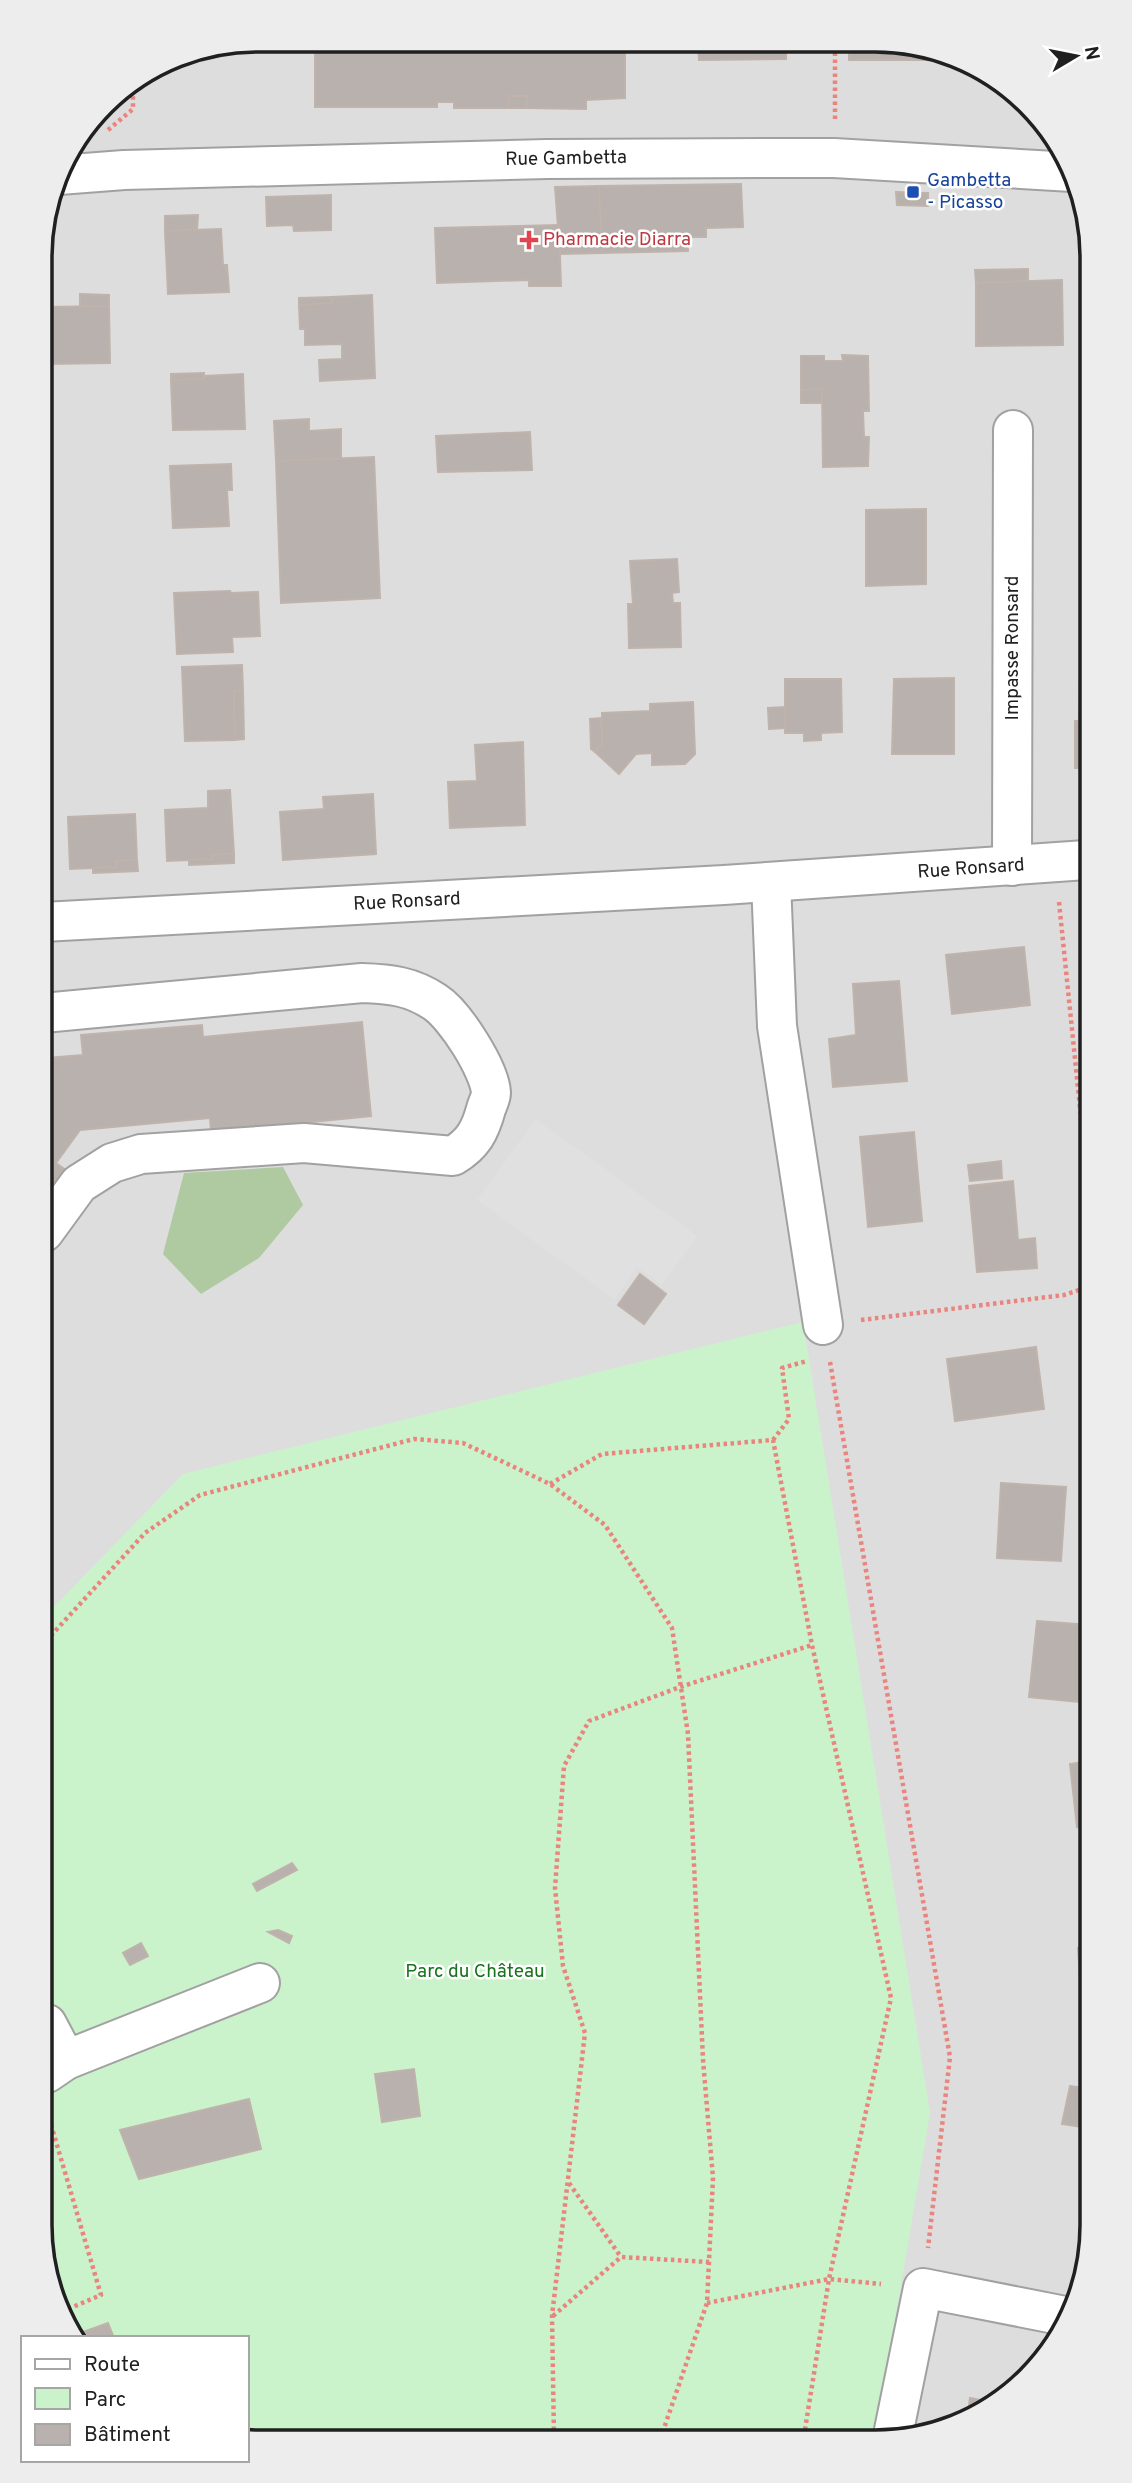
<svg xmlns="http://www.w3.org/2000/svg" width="1132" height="2483" viewBox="0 0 1132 2483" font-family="Overpass,sans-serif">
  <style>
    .residential { fill: #dedddd }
    .forest { fill: #afc9a1 }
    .park { fill: #caf3cc }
    .parking { fill: #e0e0e0 }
    .building { fill: #b8b1ad; stroke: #bfb3ab; stroke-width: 2 }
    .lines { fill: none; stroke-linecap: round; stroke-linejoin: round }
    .minor-casing { stroke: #a1a1a1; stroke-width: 42 }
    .path { stroke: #e9857e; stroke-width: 4.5; stroke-dasharray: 3.5 3.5; stroke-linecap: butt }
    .minor { stroke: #fff; stroke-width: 38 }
    .transit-dot { fill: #1a4fb4; stroke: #fff; stroke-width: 2.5 }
    .health-dot { fill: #e0444e; stroke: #fff; stroke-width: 2.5 }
    .labels { text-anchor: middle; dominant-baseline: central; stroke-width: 5; stroke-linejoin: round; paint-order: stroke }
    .street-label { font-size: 19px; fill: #202020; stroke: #fff }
    .transit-label { font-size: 19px; fill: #164399; stroke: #fff; text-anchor: start }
    .health-label { font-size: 19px; fill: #be3a42; stroke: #fff; text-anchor: start }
    .park-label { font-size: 19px; fill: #19721d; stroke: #fff }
    .rim { fill: none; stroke: #202020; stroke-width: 3.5 }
  </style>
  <rect width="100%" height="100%" fill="#efece7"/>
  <path class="residential" d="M258,40L916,44L1018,95L1062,149L1084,201L1091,2240L1075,2308L1047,2358L995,2406L931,2435L247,2438V2338H73L48,2282L41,243L63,161L114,95L175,57Z"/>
  <path class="forest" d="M283,1167L303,1205L259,1258L201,1294L163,1254L184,1173Z"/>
  <path class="park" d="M803,1322L930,2113L895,2321L872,2436L247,2438V2338H73L48,2282L45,1616L183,1474Z"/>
  <path class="parking" d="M536,1119L697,1236L662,1285L637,1267L614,1299L477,1200Z"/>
  <g class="building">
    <path d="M315,41L625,43V98L586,100V109L527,108V96H509V108H454V102H437V107H315Z"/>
    <path d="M698,43L786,44V59L699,60Z"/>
    <path d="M849,44H916L931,51V60H849Z"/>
    <rect x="509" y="96" width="18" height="12"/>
    <path d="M741,184L743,227L706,228V237H687L688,251L602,253L599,186Z"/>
    <path d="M599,186L602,253L560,254L555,187Z"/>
    <path d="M896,192L928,193V206L897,205Z"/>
    <path d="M331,195V230L294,231L293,225L267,226L266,197Z"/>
    <path d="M198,215L197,230L165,231V216Z"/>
    <path d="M559,225L561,286H529V280L437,283L435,228Z"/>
    <path d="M221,229L223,265H227L229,292L168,294L165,231Z"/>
    <path d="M1028,269V281L976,283L975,270Z"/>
    <path d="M1062,280L1063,345L976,346V283Z"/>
    <path d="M80,294L109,295V306H80Z"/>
    <path d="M372,295L375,378L320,381L319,360L342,359V344L305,345V329H300L299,305L332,303V297Z"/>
    <path d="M332,297V303L299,305V298Z"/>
    <path d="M109,306L110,363L47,364V307Z"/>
    <path d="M842,355L868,356L869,411H863L864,437H869L868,466L823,467L822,389L801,390V356H824V361H843Z"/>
    <path d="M204,373V379L171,380V374Z"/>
    <path d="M243,374L245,429L173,430L171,380L204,379V376Z"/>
    <path d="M822,389V403H801V390Z"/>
    <path d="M309,419V431L341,429V459L276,461L274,421Z"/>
    <path d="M530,432L532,470L438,472L436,436Z"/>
    <path d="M374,457L380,598L281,603L276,461Z"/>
    <path d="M231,464L232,490H227L229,526L173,528L170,466Z"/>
    <path d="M926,509V584L866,586V510Z"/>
    <path d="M677,559L679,592L672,593L673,603H680L681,647L629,648L628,604H633L630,561Z"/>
    <path d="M230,591L231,593L258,592L260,636L232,637L233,652L177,654L174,593Z"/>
    <path d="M242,665L243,690L234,691L235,740L185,741L182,667Z"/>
    <path d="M954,678V754H892L894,679Z"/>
    <path d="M785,679H841L842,732L821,733V740L804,741V733H785Z"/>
    <path d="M1080,680H1086V768H1075V721H1079Z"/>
    <path d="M243,690L244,739L235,740L234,691Z"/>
    <path d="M693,702L695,754L685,764L652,765V753L636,754L619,774L595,752L602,744V713L650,711V704Z"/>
    <path d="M785,707V728L769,729L768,708Z"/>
    <path d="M601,718L602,744L595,752L591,749L590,719Z"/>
    <path d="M523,742L525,825L450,828L448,782L477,781L475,745Z"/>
    <path d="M230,790L234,854L212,855V859L167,861L165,810L208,808V791Z"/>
    <path d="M373,794L376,854L283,860L280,812L324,809L323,797Z"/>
    <path d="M135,814L137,860L116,861V867L70,869L68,817Z"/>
    <path d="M234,854V863L189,865V860L212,859V855Z"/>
    <path d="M137,860L138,871L93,873V868L116,867V861Z"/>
    <path d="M1024,947L1030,1005L952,1014L946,955Z"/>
    <path d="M899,981L907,1081L833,1087L829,1039L856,1035L853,984Z"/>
    <path d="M362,1022L371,1116L211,1132L210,1118L80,1130L56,1163L67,1171L44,1201V1062L47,1058L83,1055L81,1035L202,1025L203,1037Z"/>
    <path d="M914,1132L922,1221L868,1227L860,1137Z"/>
    <path d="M1001,1161L1002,1178L970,1181L968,1165Z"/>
    <path d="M1013,1181L1018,1240L1035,1238L1037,1268L977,1272L969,1186Z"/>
    <path d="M640,1274L666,1294L644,1324L618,1305Z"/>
    <path d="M1036,1347L1044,1409L955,1421L947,1359Z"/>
    <path d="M1001,1483L1066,1487L1061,1561L997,1558Z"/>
    <path d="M1037,1621L1089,1625L1079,1702L1029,1697Z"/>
    <path d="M1090,1761V1825L1077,1827L1070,1764Z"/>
    <path d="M292,1863L297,1870L257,1891L253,1884Z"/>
    <path d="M278,1930L292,1936L289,1943L268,1932Z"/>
    <path d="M141,1943L148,1956L130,1965L123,1953Z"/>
    <path d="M1090,1947V2006L1082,2007L1078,1948Z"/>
    <path d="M414,2069L420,2116L382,2122L375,2074Z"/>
    <path d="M1070,2086L1091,2089L1089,2128L1062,2124Z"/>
    <path d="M249,2099L261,2149L139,2179L120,2130Z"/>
    <path d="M108,2323L114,2338L72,2336Z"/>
    <path d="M970,2398L997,2403H998L967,2419Z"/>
  </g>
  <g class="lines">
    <g class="minor-casing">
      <g id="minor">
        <path d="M59,175L124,170L547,159L775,158H834L1072,172"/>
        <path d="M1012,866L1013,430"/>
        <path d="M771,882L777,1026L823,1325"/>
        <path d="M43,922L724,885L1086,860"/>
        <path d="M43,1013L362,983C390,984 411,986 435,1002C455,1015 490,1070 491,1093C491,1098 487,1105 486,1109C480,1131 473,1144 453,1156L304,1143L141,1154L112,1163L79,1184L44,1232"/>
        <path d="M47,2024L66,2060L47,2073"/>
        <path d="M66,2060L260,1983"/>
        <path d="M893,2435L923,2288L1070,2317"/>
      </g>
    </g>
    <g class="path">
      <path d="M835,119V44"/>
      <path d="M108,130L133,109V83"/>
      <path d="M1059,902L1088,1186"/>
      <path d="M861,1320L1064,1295L1088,1287"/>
      <path d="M830,1362L950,2057L928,2248"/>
      <path d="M773,1440L789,1419L782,1368L807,1361"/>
      <path d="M550,1484L602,1454L773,1440L812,1645L891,1998L829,2279L804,2436"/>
      <path d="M46,1641L145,1533L200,1495L414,1439L463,1443L550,1484L605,1525L672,1628L688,1734L703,2060L713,2178L707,2303L661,2437"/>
      <path d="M47,2111L101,2295L61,2312"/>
      <path d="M569,2183L621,2257"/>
      <path d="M707,2303L829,2279L881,2284"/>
      <path d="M553,2316L621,2257L709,2262"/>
      <path d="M554,2437L552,2316L585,2033L563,1966L555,1888L564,1766L589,1721L680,1687L812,1645"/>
    </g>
    <use href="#minor" class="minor"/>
  </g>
  <rect class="transit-dot" x="906" y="185" width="14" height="14" rx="3.5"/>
  <path class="health-dot" d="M525.5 229.5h7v7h7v7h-7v7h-7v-7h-7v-7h7z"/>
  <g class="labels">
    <g class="street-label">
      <text transform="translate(566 159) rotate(-1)">Rue Gambetta</text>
      <text transform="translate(1013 648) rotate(-90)">Impasse Ronsard</text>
      <text transform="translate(971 869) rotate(-4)">Rue Ronsard</text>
      <text transform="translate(407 902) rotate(-3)">Rue Ronsard</text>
    </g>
    <g class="transit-label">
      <text x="927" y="181">Gambetta<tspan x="927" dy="22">- Picasso</tspan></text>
    </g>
    <g class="health-label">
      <text x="543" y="240">Pharmacie Diarra</text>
    </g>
    <g class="park-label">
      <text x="475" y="1972">Parc du Château</text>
    </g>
  </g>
  <path d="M0 0H1132V2483H0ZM257 52H875A205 205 0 0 1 1080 257V2225A205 205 0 0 1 875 2430H257A205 205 0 0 1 52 2225V257A205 205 0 0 1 257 52Z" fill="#ededed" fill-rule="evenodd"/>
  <path class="rim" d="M257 52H875A205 205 0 0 1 1080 257V2225A205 205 0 0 1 875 2430H257A205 205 0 0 1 52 2225V257A205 205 0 0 1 257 52Z"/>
  <rect x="21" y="2336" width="228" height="126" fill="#ffffff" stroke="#a6a6a6" stroke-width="2"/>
  <rect x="35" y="2359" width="35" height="10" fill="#ffffff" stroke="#a6a6a6" stroke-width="2"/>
  <text x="84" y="2371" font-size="21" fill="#202020">Route</text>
  <rect x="35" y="2388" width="35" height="21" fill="#caf3cc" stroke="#a6a6a6" stroke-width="2"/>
  <text x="84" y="2406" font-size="21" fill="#202020">Parc</text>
  <rect x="35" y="2424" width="35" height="21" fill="#b8b1ad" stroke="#a6a6a6" stroke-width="2"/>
  <text x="84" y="2441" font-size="21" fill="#202020">Bâtiment</text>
  <g transform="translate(1076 56) rotate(80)" stroke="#ffffff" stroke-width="5" paint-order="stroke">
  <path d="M0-5L12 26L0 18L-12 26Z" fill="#202020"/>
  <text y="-10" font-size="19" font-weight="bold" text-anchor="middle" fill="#202020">N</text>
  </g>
</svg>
